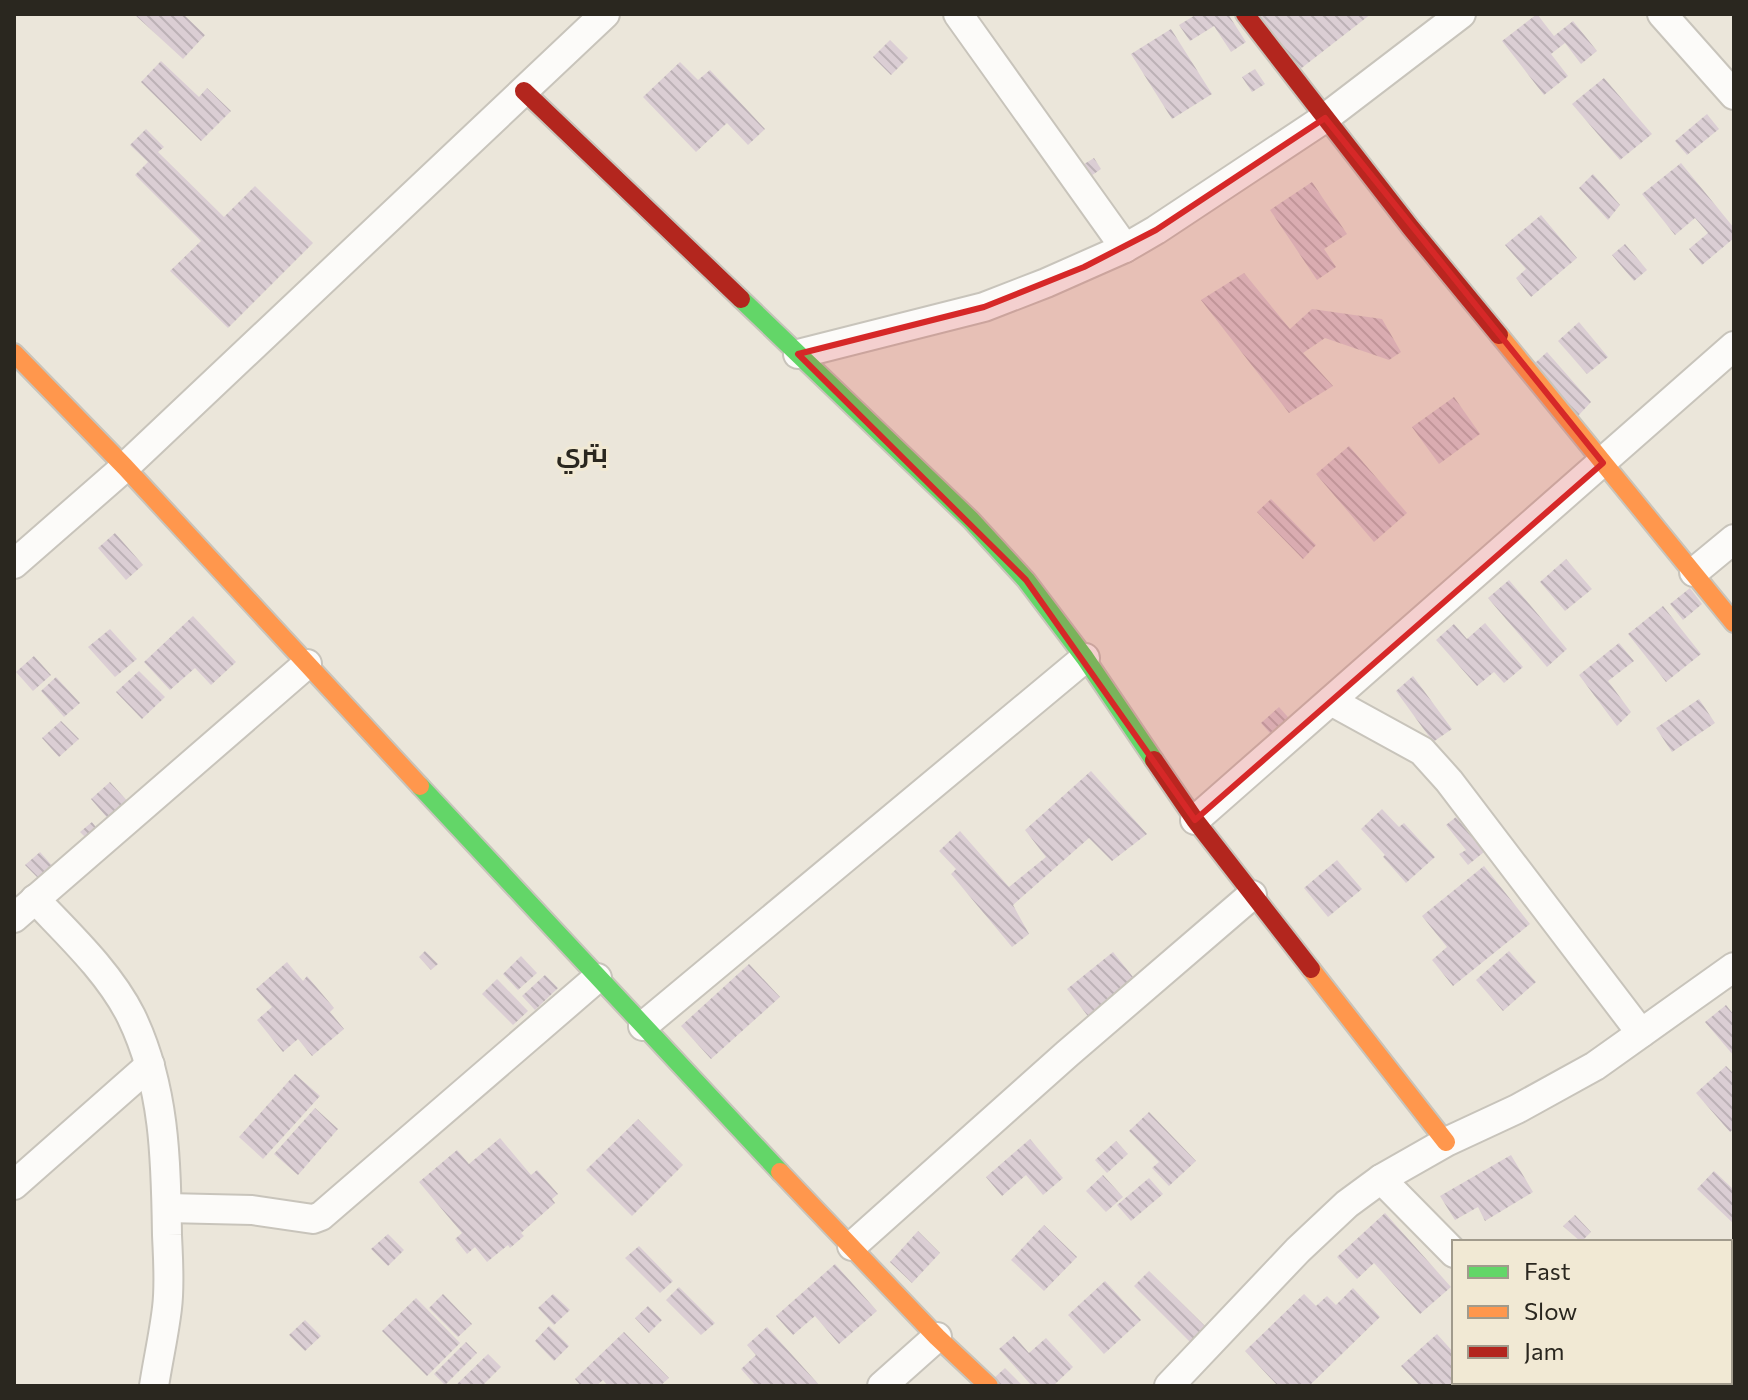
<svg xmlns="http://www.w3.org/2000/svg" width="1748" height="1400" viewBox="0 0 1748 1400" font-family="Commissioner,Cairo,sans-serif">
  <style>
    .building { fill: url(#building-back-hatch) }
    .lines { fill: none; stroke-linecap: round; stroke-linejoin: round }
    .street-casing { stroke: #c8c4bb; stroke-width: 32 }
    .fast-casing { stroke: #c8c4bb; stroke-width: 22 }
    .slow-casing { stroke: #c8c4bb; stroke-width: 22 }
    .jam-casing { stroke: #c8c4bb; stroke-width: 22 }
    .street { stroke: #fcfbf9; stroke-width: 28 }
    .fast { stroke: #63d668; stroke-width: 18 }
    .slow { stroke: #ff974d; stroke-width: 18 }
    .jam { stroke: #b3261e; stroke-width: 18 }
    .marked { fill: #d62828; fill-opacity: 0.2; stroke: #d62828; stroke-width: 6; stroke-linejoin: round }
    .labels { text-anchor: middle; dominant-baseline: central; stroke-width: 6; stroke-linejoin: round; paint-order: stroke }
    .quarter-label { font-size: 26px; font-weight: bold; fill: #2a271f; stroke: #f1e9d4 }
  </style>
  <defs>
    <pattern id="building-back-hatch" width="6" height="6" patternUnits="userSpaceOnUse" patternTransform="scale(2)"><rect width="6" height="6" fill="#dbced4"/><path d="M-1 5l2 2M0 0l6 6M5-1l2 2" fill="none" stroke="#bcb1b6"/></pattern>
  </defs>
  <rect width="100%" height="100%" fill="#ebe6da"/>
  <g class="building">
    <path d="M134,14H183L205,35L183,59Z"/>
    <path d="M1197,14H1228L1246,42L1231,52L1214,26L1190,41L1179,25Z"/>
    <path d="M1255,14H1371L1299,70Z"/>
    <path d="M1537,14L1554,36L1573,21L1597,51L1581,64L1565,43L1551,54L1568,76L1544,95L1502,41Z"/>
    <path d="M1171,29L1212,94L1172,119L1131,54Z"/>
    <path d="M890,40L908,58L891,75L873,57Z"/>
    <path d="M161,61L199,97L207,88L231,111L201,141L141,82Z"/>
    <path d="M680,62L698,80L710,70L765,129L748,145L727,123L696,152L643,97Z"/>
    <path d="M1255,69L1265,84L1252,92L1242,77Z"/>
    <path d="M1604,78L1652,134L1620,160L1572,104Z"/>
    <path d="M1707,114L1719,129L1687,155L1675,141Z"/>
    <path d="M146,129L164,147L158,152L224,217L255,186L313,243L228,328L170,271L201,241L135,175L148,162L130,145Z"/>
    <path d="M1094,158L1101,169L1088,178L1081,166Z"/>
    <path d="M1681,163L1734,228V238L1702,265L1689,249L1708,233L1695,218L1675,235L1642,194Z"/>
    <path d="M1593,174L1620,205L1608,220L1579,188Z"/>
    <path d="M1312,182L1347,234L1324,249L1336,267L1317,280L1270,210Z"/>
    <path d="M1541,215L1577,258L1531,297L1516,278L1526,269L1505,245Z"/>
    <path d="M1625,244L1647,270L1634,281L1612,255Z"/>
    <path d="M1244,273L1290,329L1312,309L1382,319L1401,352L1389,360L1325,338L1303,353L1333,386L1289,413L1201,300Z"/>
    <path d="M1579,322L1608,357L1587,374L1558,341Z"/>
    <path d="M1547,352L1591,402L1578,416L1534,364Z"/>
    <path d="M1454,397L1480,434L1439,464L1412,427Z"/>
    <path d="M1349,446L1407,513L1374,542L1316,474Z"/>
    <path d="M1271,499L1316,545L1303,559L1257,512Z"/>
    <path d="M115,533L143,565L126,580L98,548Z"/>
    <path d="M1566,559L1592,589L1565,611L1540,582Z"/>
    <path d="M1509,580L1567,649L1547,667L1488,598Z"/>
    <path d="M1690,588L1702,604L1683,620L1670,604Z"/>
    <path d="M1663,606L1701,654L1666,682L1628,634Z"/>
    <path d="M193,616L236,662L211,685L195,668L170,690L144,662Z"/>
    <path d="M1485,623L1523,667L1504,683L1494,672L1477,686L1436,640L1454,624L1467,639Z"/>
    <path d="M110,629L137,659L115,677L88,647Z"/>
    <path d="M1619,643L1634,661L1608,681L1631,712L1617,726L1579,675Z"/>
    <path d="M34,656L51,675L33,691L16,672Z"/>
    <path d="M139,671L165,697L142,719L116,692Z"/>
    <path d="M1413,676L1452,729L1433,742L1396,691Z"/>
    <path d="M56,677L80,703L64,717L41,691Z"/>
    <path d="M1699,699L1715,723L1672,752L1656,728Z"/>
    <path d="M1279,707L1295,725L1277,741L1261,723Z"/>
    <path d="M61,721L79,739L59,757L42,738Z"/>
    <path d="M1091,771L1147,834L1112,861L1089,838L1013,905L1029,934L1012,947L951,874L956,869L939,851L960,831L1009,887L1046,857L1025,830Z"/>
    <path d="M110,782L129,803L110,821L91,799Z"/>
    <path d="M1382,809L1399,827L1404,823L1435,857L1406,883L1383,857L1385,855L1361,829Z"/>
    <path d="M1456,817L1484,852L1468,865L1459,854L1466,850L1446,825Z"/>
    <path d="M92,822L98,830L88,840L80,832Z"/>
    <path d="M40,852L55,869L41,881L25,865Z"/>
    <path d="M1337,860L1362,889L1328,917L1304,888Z"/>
    <path d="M1484,866L1530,924L1453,986L1432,960L1447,947L1422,916Z"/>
    <path d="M425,951L438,964L431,970L419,957Z"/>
    <path d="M1509,951L1536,982L1503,1011L1476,980Z"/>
    <path d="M1113,952L1141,987L1094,1024L1067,989Z"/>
    <path d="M521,956L537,973L518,990L503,974Z"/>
    <path d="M287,962L303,981L307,976L334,1008L330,1012L344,1029L312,1056L298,1039L283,1052L257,1020L272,1007L256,989Z"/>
    <path d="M749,964L780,997L711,1059L681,1026Z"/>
    <path d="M545,975L558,988L535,1010L522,996Z"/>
    <path d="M497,979L528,1011L513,1025L482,994Z"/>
    <path d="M1726,1005L1734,1015V1056L1705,1022Z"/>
    <path d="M1726,1066L1734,1074V1128L1730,1132L1696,1093Z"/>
    <path d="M295,1074L320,1096L263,1159L239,1137Z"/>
    <path d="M315,1108L338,1129L298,1175L274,1154Z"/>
    <path d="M1149,1112L1196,1161L1169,1186L1152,1168L1159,1162L1129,1131Z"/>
    <path d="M638,1119L683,1165L632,1216L586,1170Z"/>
    <path d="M500,1138L531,1175L537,1170L558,1194L552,1199L555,1203L521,1233L524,1236L510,1248L508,1245L487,1262L475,1247L467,1254L455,1239L462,1233L419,1182L457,1150L469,1164Z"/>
    <path d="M1030,1139L1063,1178L1043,1195L1026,1175L1002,1196L986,1177Z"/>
    <path d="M1116,1141L1128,1154L1107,1173L1095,1160Z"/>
    <path d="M1511,1155L1533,1192L1485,1221L1478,1207L1455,1220L1440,1196Z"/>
    <path d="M1714,1171L1734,1190V1224L1697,1189Z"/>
    <path d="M1103,1175L1123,1197L1106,1212L1086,1191Z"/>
    <path d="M1149,1178L1163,1194L1131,1221L1117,1205Z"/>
    <path d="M1385,1213L1451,1287L1420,1314L1374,1263L1357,1279L1337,1257Z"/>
    <path d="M1575,1215L1591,1232L1581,1242L1563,1226Z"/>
    <path d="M1044,1225L1077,1257L1044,1291L1011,1260Z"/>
    <path d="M918,1231L940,1253L912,1283L890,1262Z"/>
    <path d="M388,1234L404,1250L388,1266L371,1249Z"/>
    <path d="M639,1246L673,1281L660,1293L625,1258Z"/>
    <path d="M835,1264L877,1311L839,1344L815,1316L793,1335L776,1316Z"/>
    <path d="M1149,1271L1206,1327L1191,1343L1134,1286Z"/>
    <path d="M1105,1281L1141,1320L1104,1354L1068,1315Z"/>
    <path d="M679,1287L715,1323L701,1335L666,1300Z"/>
    <path d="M1353,1288L1380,1317L1309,1386H1278L1245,1351L1304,1294L1316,1306L1327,1296L1336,1305Z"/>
    <path d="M443,1294L472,1324L458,1337L429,1308Z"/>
    <path d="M553,1294L570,1310L554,1325L538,1308Z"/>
    <path d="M416,1298L460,1343L427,1376L382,1331Z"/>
    <path d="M648,1306L662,1320L649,1333L635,1318Z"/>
    <path d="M305,1320L321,1336L305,1351L289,1335Z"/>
    <path d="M549,1326L569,1346L554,1361L535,1341Z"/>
    <path d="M767,1327L820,1386H756L741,1369L756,1355L747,1345Z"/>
    <path d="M624,1332L669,1378L660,1386H608L603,1380L596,1386H581L575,1379Z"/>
    <path d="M1437,1334L1454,1353V1382H1480L1484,1386H1420L1401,1366Z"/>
    <path d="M1014,1336L1029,1353L1046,1338L1073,1367L1053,1386H1032L999,1349Z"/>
    <path d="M466,1342L477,1353L445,1385L434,1374Z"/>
    <path d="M488,1354L501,1367L482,1386H455Z"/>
    <path d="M1005,1368L1023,1386H997L992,1380Z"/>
    <path d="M1512,1382H1534L1538,1386H1508Z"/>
  </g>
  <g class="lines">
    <g class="street-casing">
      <g id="street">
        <path d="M958,14L1125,248"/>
        <path d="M1662,14L1734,95"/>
        <path d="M798,354L984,307L1046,283L1125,248L1156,230L1325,118L1461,14"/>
        <path d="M14,564L125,467L605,14"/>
        <path d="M1694,572L1734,539"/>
        <path d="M1331,701L1422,751L1449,781L1641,1033"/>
        <path d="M1195,820L1734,346"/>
        <path d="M35,899C68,934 109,972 131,1016C165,1086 166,1160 167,1235C168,1259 170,1284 167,1308C164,1334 158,1360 154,1386"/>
        <path d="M14,918L307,664"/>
        <path d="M643,1026L1085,658"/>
        <path d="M1381,1179L1454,1253"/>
        <path d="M14,1185L150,1065"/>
        <path d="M167,1208L252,1210L313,1219L321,1216L597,978"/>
        <path d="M852,1246L1067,1054L1252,895"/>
        <path d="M1582,1382L1586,1386"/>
        <path d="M882,1386L937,1337"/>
        <path d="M1169,1386L1298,1250L1347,1204L1381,1179L1446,1142L1517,1109L1595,1066L1734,967"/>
      </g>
    </g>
    <g class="fast-casing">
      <g id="fast">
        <path d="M741,299L971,520L1026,580L1085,658L1154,760"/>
        <path d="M420,786L780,1172"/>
      </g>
    </g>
    <g class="slow-casing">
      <g id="slow">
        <path d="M1499,335L1734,623"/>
        <path d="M14,353L125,467L420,786"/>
        <path d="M1311,969L1446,1142"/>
        <path d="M780,1172L937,1337L989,1386"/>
      </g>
    </g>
    <g class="jam-casing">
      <g id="jam">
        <path d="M1245,14L1411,228L1499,335"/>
        <path d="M524,91L741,299"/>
        <path d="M1154,760L1195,820L1311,969"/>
      </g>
    </g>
    <use href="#street" class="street"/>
    <use href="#fast" class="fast"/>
    <use href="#slow" class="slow"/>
    <use href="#jam" class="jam"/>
  </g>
  <path class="marked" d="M1325,118L1603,463L1195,820L1026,580L798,354L984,307L1084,267L1156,230Z"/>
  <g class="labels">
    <g class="quarter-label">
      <text x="582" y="451">بتري</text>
    </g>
  </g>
  <rect width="1748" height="1400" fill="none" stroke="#2a271f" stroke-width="32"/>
  <rect x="1452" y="1240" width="280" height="144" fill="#f1e9d4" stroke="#a19b8c" stroke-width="2"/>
  <rect x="1468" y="1266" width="40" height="12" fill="#63d668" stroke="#a19b8c" stroke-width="2"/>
  <text x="1524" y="1280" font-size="24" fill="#2a271f">Fast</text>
  <rect x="1468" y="1306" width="40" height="12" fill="#ff974d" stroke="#a19b8c" stroke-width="2"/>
  <text x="1524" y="1320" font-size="24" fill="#2a271f">Slow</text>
  <rect x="1468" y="1346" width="40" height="12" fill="#b3261e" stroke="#a19b8c" stroke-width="2"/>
  <text x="1524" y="1360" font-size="24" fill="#2a271f">Jam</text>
</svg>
